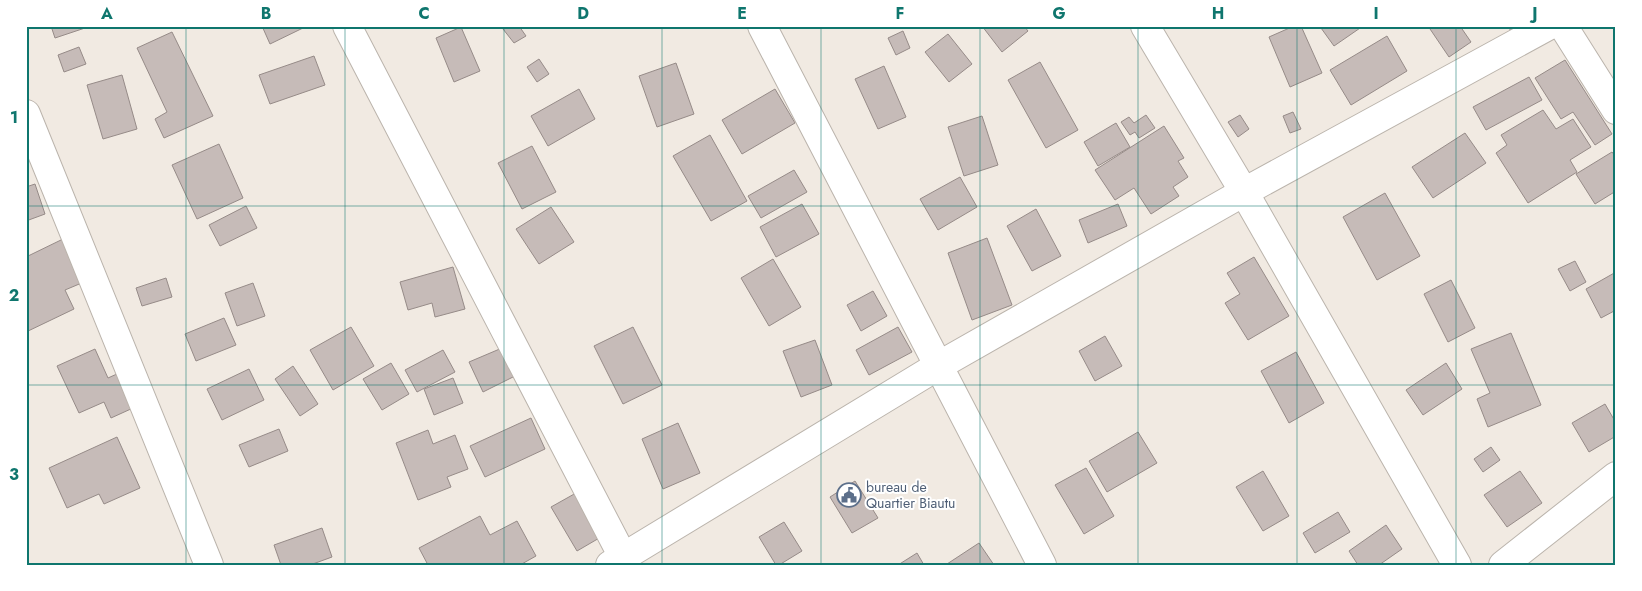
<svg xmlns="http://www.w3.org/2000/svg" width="1642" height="591" viewBox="0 0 1642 591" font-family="Jost,sans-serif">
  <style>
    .building { fill: #c6bbb8; stroke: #968b88 }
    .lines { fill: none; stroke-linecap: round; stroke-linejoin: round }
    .minor-casing { stroke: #bbb4ac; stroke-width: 30 }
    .minor { stroke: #fff; stroke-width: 28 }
    .grid { fill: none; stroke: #0f766e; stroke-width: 1; stroke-opacity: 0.55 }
    .labels { text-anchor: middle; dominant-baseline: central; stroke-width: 4; stroke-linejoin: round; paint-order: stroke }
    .service-label { font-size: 14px; fill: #4e5e75; stroke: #fff; text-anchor: start }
    .neatline { fill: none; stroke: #0f766e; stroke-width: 2 }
    .grid-label { font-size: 16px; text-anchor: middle; font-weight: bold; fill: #0f766e }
  </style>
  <rect width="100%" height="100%" fill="#f1eae2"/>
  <g class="building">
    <path d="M51,26H85V28L55,38Z"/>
    <path d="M262,26H302L303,28L270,44Z"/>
    <path d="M508,26H519L526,36L514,43L503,29Z"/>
    <path d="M982,26H1024L1028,31L1002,52Z"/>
    <path d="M1294,26H1301L1322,73L1290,87L1269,37Z"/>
    <path d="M1324,26H1363L1334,46L1321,28Z"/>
    <path d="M1428,26H1460L1471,42L1449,57Z"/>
    <path d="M1507,26H1520L1513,33Z"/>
    <path d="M461,27L480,71L454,82L436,38Z"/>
    <path d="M903,31L910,48L896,55L888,38Z"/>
    <path d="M172,32L213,116L164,138L155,119L167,112L137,48Z"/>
    <path d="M948,34L972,64L949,82L925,52Z"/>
    <path d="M1387,36L1407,71L1351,105L1330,70Z"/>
    <path d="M79,47L86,64L64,72L58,55Z"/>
    <path d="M314,56L325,85L270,104L259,75Z"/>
    <path d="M539,59L549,74L537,82L527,67Z"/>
    <path d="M1565,60L1612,134L1595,145L1573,112L1561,119L1535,78Z"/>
    <path d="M1040,62L1078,130L1046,148L1008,80Z"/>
    <path d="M676,63L694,114L657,127L639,76Z"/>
    <path d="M884,66L906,117L878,129L855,79Z"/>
    <path d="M122,75L137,129L103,139L87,85Z"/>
    <path d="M1529,77L1542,100L1486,130L1473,107Z"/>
    <path d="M579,89L595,119L548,146L531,116Z"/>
    <path d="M775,89L795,123L742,154L722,120Z"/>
    <path d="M1543,110L1556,129L1573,119L1591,147L1570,160L1577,172L1528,203L1496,153L1507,145L1501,135Z"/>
    <path d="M1293,112L1301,129L1290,133L1283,116Z"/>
    <path d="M1146,115L1155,128L1139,138L1135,132L1130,135L1121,122L1129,117L1134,123Z"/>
    <path d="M1240,115L1249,129L1238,137L1228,122Z"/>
    <path d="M982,116L998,165L964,176L948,127Z"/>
    <path d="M1116,123L1130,147L1098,166L1084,142Z"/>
    <path d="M1164,126L1184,158L1178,161L1188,177L1173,187L1179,196L1151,214L1134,188L1115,200L1095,170Z"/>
    <path d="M1465,133L1486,163L1433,198L1412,167Z"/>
    <path d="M710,135L747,201L711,221L673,156Z"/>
    <path d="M219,144L243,198L197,219L172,165Z"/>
    <path d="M532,146L556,192L522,209L498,163Z"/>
    <path d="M1612,152L1616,157V191L1595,204L1576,174Z"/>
    <path d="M794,170L807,192L761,218L748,196Z"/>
    <path d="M960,177L977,207L938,230L920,199Z"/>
    <path d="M35,184L45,214L26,221V187Z"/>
    <path d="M1385,193L1420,256L1377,280L1343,217Z"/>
    <path d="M802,204L819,234L776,257L760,227Z"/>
    <path d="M1118,204L1127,226L1088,243L1079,220Z"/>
    <path d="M246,206L257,228L220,246L209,225Z"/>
    <path d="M551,207L574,242L539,264L516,229Z"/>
    <path d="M1036,209L1061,256L1032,271L1007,226Z"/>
    <path d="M987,238L1012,305L972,320L948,253Z"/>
    <path d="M63,239L84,282L65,290L74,309L26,332V257Z"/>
    <path d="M1254,257L1289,316L1248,340L1225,303L1240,294L1227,273Z"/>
    <path d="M773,259L801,307L769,326L741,278Z"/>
    <path d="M1575,261L1586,282L1570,291L1558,269Z"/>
    <path d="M453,267L465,309L435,317L432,303L408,310L400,282Z"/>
    <path d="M1616,272V310L1601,318L1586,289Z"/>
    <path d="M166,278L172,297L142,306L136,288Z"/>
    <path d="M1451,280L1475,328L1448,342L1424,294Z"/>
    <path d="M253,283L265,316L237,326L225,293Z"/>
    <path d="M873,291L887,316L861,331L847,305Z"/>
    <path d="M224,318L236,345L196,361L185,334Z"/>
    <path d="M351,327L374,366L333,390L310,350Z"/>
    <path d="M633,327L662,385L623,404L594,346Z"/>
    <path d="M898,327L912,352L869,375L856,350Z"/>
    <path d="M1511,333L1541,405L1488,427L1477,399L1490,393L1471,349Z"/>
    <path d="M1105,336L1122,366L1095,381L1079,351Z"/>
    <path d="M815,340L832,385L801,397L783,351Z"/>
    <path d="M502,348L515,376L483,392L469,362Z"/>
    <path d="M95,349L108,378L128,369L144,403L111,418L104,402L79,413L57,366Z"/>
    <path d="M443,350L455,372L417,392L405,370Z"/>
    <path d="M1296,352L1324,403L1289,423L1261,371Z"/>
    <path d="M391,363L409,394L382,410L363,379Z"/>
    <path d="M1446,363L1462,389L1423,415L1406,390Z"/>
    <path d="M293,366L318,404L300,416L275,379Z"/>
    <path d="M249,369L264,400L222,420L207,389Z"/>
    <path d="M453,378L463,403L434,415L424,389Z"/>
    <path d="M1605,404L1616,423V436L1589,452L1572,423Z"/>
    <path d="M531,418L545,449L485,477L470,446Z"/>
    <path d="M678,423L700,473L663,489L642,439Z"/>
    <path d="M279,429L288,451L249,467L239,445Z"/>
    <path d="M428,430L433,444L455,435L468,469L447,477L451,487L418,500L396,443Z"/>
    <path d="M1138,432L1157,463L1107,492L1089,461Z"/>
    <path d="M117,437L140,488L104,504L99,494L67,508L49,468Z"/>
    <path d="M1491,447L1500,460L1483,472L1474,459Z"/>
    <path d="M1086,468L1114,516L1084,534L1055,485Z"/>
    <path d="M1263,471L1289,516L1263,531L1236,487Z"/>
    <path d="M1520,471L1542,503L1507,527L1484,495Z"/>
    <path d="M855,481L878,518L852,533L830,497Z"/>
    <path d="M576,493L601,537L577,551L551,507Z"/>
    <path d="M1338,512L1350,532L1315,553L1303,533Z"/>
    <path d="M480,516L490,535L517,521L536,556L520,565H428L419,548Z"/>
    <path d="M784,522L802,551L779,565H776L759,537Z"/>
    <path d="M1386,525L1402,549L1379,565H1358L1349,551Z"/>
    <path d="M322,528L332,557L310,565H281L274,545Z"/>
    <path d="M979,543L994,565H948L947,564Z"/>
    <path d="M917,553L924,565H898Z"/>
  </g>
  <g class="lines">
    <g class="minor-casing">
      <g id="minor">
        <path d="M347,26L623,557L626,565"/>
        <path d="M762,26L1042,565"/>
        <path d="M1145,26L1244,192L1457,565"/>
        <path d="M1563,26L1616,110"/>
        <path d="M26,114L209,565"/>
        <path d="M610,565L938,366L1244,192L1548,26"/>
        <path d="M1503,565L1616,476"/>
      </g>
    </g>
    <use href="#minor" class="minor"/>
  </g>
  <path class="grid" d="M186,26V565M345,26V565M504,26V565M662,26V565M821,26V565M980,26V565M1138,26V565M1297,26V565M1456,26V565M26,206H1616M26,385H1616"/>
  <defs>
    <g id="civic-ring" transform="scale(1.25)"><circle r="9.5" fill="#fff" stroke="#5c6f8a" stroke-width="1.5"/><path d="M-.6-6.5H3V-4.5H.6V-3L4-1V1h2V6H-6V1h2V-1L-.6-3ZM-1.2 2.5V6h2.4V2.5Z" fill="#5c6f8a"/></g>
  </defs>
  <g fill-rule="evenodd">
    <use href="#civic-ring" x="849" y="495"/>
  </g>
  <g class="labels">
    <g class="service-label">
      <text x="866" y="487">bureau de<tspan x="866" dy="16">Quartier Biautu</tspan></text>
    </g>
  </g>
  <rect width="1642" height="591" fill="none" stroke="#ffffff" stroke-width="55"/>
  <rect x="28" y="28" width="1586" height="536" class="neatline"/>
  <g class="grid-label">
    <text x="107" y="19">A</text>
    <text x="266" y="19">B</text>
    <text x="424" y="19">C</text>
    <text x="583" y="19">D</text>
    <text x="742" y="19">E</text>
    <text x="900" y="19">F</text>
    <text x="1059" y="19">G</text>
    <text x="1218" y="19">H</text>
    <text x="1376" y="19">I</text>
    <text x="1535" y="19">J</text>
    <text x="14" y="123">1</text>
    <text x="14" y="301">2</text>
    <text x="14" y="480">3</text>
  </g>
</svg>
